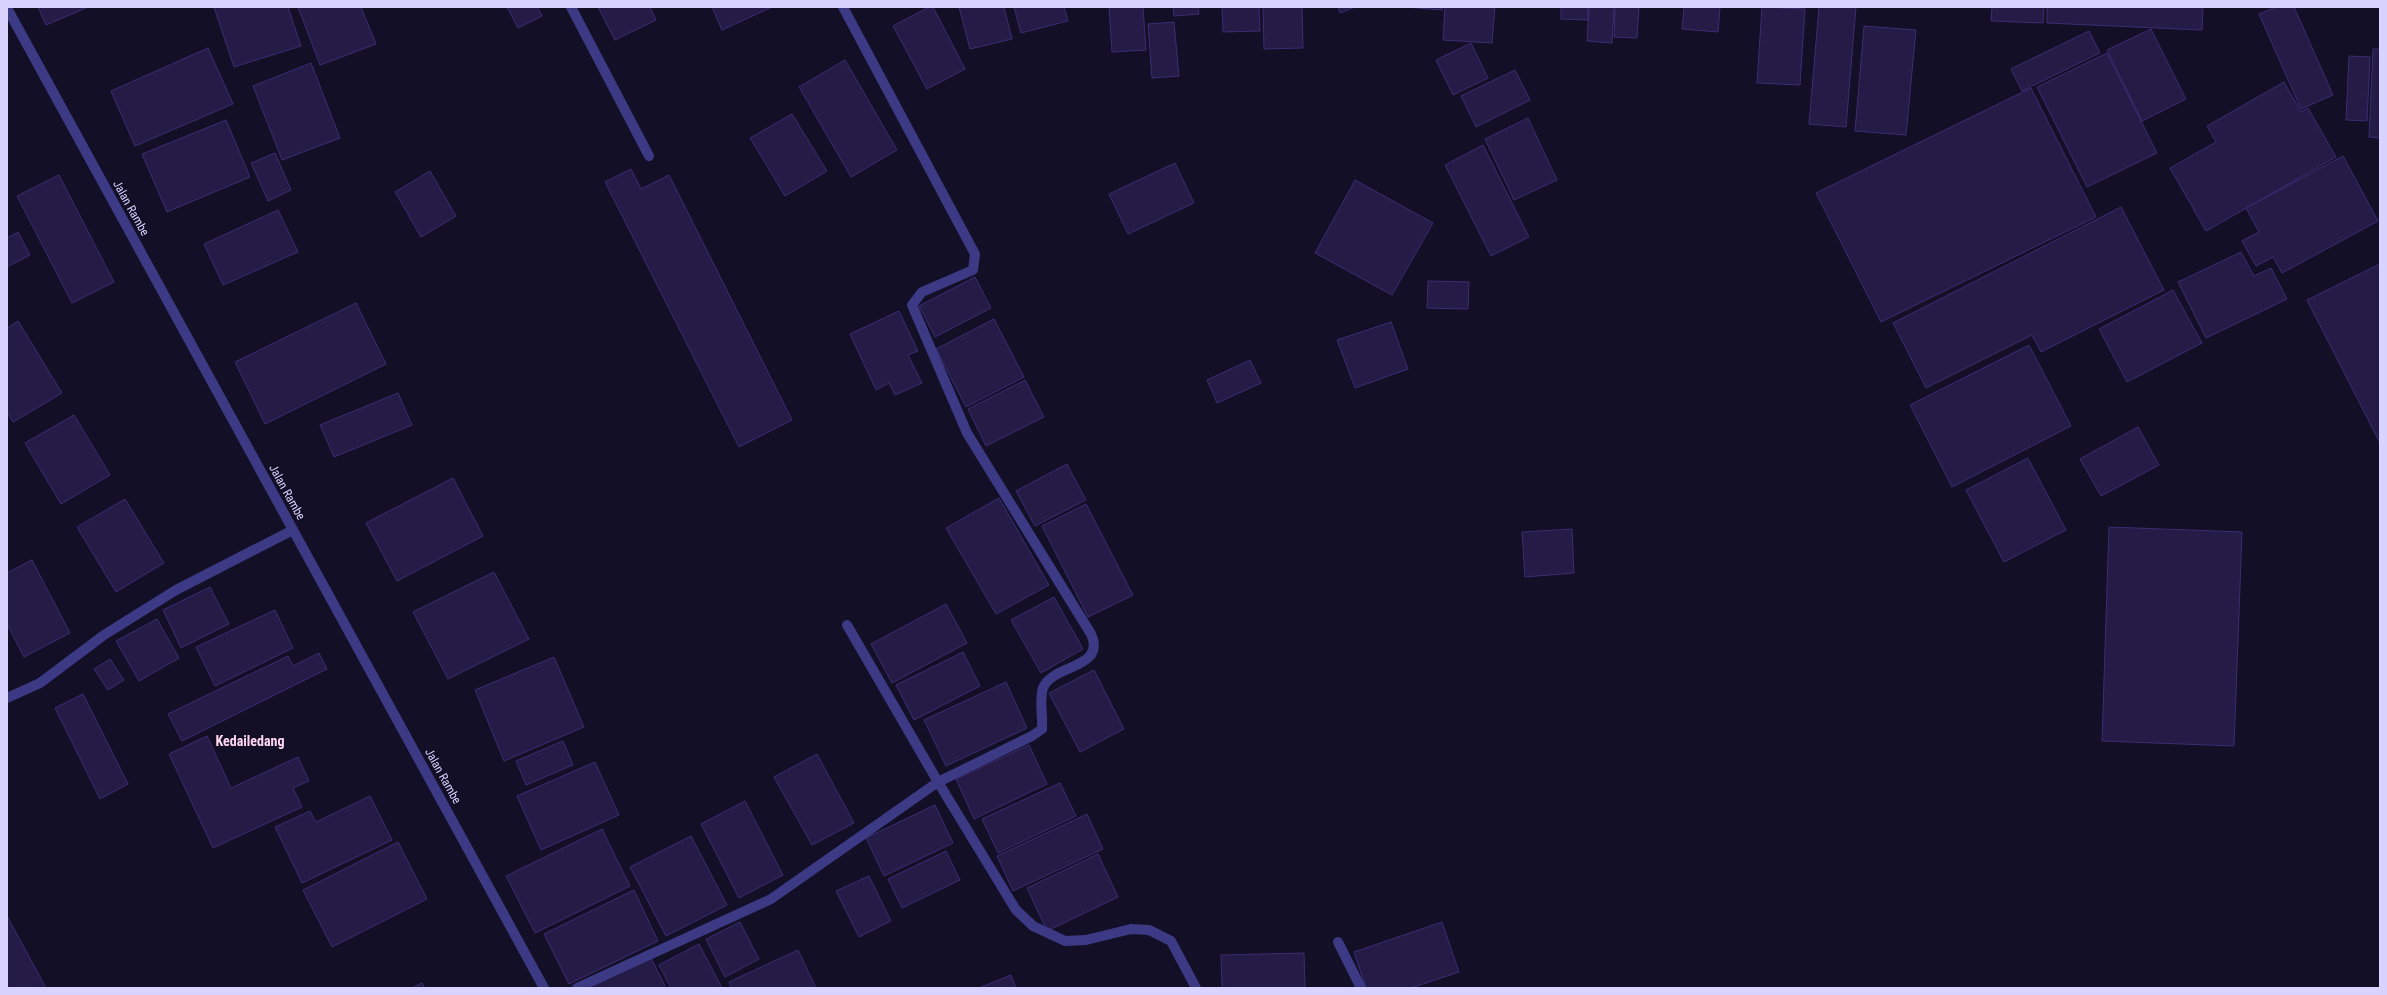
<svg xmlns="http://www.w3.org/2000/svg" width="2387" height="995" viewBox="0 0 2387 995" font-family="'Roboto Condensed',sans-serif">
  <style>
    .building { fill: #241b47; stroke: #3b2d73 }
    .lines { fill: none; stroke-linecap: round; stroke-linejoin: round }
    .minor { stroke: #3d3a85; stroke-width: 10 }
    .labels { text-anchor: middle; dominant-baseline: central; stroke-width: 3.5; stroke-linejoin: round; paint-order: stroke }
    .street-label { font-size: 12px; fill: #d9d4ff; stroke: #130f26 }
    .quarter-label { font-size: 14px; font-weight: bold; fill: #ffd6f0; stroke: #130f26 }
  </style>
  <rect width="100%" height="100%" fill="#130f26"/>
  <g class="building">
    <path d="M38,7H88L46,25Z"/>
    <path d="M214,7H288L301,46L234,67Z"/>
    <path d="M298,7H361L376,44L320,65Z"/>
    <path d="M507,7H537L542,16L518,28Z"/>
    <path d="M598,7H650L656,20L615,40Z"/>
    <path d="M712,7H772L722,30Z"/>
    <path d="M929,7H933L965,69L927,89L893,26Z"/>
    <path d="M959,7H1004L1012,39L970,49Z"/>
    <path d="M1014,7H1064L1068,21L1021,33Z"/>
    <path d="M1109,7H1143L1146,50L1112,52Z"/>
    <path d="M1173,7H1198L1199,14L1174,16Z"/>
    <path d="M1222,7H1259L1260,31L1223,32Z"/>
    <path d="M1263,7H1302L1303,48L1264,49Z"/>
    <path d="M1338,7H1355L1340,13Z"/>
    <path d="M1406,7H1443L1442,10Z"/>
    <path d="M1445,7H1495L1492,43L1443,40Z"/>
    <path d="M1561,7H1588V20L1561,19Z"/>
    <path d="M1589,7H1614L1612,43L1587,41Z"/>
    <path d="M1615,7H1639L1637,38L1614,37Z"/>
    <path d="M1684,7H1720L1718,32L1682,29Z"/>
    <path d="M1762,7L1805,9L1800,85L1757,83Z"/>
    <path d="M1819,7H1856L1846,127L1809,124Z"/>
    <path d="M1992,7H2044L2043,23L1991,21Z"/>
    <path d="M2047,7H2203L2202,30L2047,23Z"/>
    <path d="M2276,7H2294L2333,95L2301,109L2259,14Z"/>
    <path d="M1174,22L1179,76L1152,78L1148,24Z"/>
    <path d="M1864,26L1916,30L1906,135L1855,131Z"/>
    <path d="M2151,29L2186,99L2142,121L2107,50Z"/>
    <path d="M2089,31L2100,53L2022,91L2011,69Z"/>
    <path d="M1471,43L1488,78L1453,95L1436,60Z"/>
    <path d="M208,48L233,104L135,146L111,91Z"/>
    <path d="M2373,49H2380V138L2369,137Z"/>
    <path d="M2107,53L2157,153L2087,187L2037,87Z"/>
    <path d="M2349,56L2370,57L2367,121L2346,120Z"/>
    <path d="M845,60L897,150L851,177L799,87Z"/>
    <path d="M311,63L340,138L282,160L253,86Z"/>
    <path d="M1515,70L1530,100L1476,127L1461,96Z"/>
    <path d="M2284,82L2301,112L2308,108L2336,157L2206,231L2170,168L2216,142L2207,126Z"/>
    <path d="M2031,88L2096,217L1881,322L1816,193Z"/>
    <path d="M792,114L827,171L785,196L750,138Z"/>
    <path d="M1528,118L1557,180L1514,200L1485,139Z"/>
    <path d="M226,120L250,177L167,212L142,154Z"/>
    <path d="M1483,145L1529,237L1491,256L1445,165Z"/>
    <path d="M275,153L291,190L268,201L251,163Z"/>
    <path d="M2343,156L2378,221L2282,273L2273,257L2256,266L2242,241L2259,232L2246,208Z"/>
    <path d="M1175,163L1194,203L1128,234L1109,194Z"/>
    <path d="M631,169L641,189L669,175L792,420L739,447L605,182Z"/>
    <path d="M430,171L456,216L421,237L395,192Z"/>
    <path d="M59,175L114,282L72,303L17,196Z"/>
    <path d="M1355,180L1433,223L1392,295L1315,253Z"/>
    <path d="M2121,207L2164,290L2041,352L2032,335L1926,388L1893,323Z"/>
    <path d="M278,210L298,252L223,285L204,244Z"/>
    <path d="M18,232L30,255L7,267V238Z"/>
    <path d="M2241,252L2254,276L2271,268L2287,299L2206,338L2178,282Z"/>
    <path d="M2380,264V443L2307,300Z"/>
    <path d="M975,277L991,308L935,337L919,306Z"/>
    <path d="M1428,281L1469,282L1468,309L1427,308Z"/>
    <path d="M2173,290L2202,343L2127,382L2099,329Z"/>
    <path d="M356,303L386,364L265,424L235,362Z"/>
    <path d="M899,311L918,351L908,355L922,383L895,395L889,383L876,390L850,334Z"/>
    <path d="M994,319L1024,377L966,407L936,349Z"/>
    <path d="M18,321L62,393L13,422L7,412V328Z"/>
    <path d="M1391,322L1408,369L1355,388L1337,340Z"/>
    <path d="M2029,345L2071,426L1952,487L1910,405Z"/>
    <path d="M1250,360L1261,383L1217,403L1207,380Z"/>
    <path d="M1025,380L1044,417L986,446L968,409Z"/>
    <path d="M398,393L412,425L334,457L320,425Z"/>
    <path d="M74,415L110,475L61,504L25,443Z"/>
    <path d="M2138,427L2159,465L2101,496L2080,459Z"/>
    <path d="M2028,458L2066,530L2004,562L1966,490Z"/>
    <path d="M1067,464L1086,500L1035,526L1016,491Z"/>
    <path d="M453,478L483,536L397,581L366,523Z"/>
    <path d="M999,498L1049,585L996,614L946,528Z"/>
    <path d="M125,499L164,563L116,592L77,527Z"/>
    <path d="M1086,504L1133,595L1088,617L1042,526Z"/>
    <path d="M2109,527L2242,532L2234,746L2102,741Z"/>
    <path d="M1572,529L1574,573L1525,577L1522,532Z"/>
    <path d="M32,560L70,633L24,657L7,624V573Z"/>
    <path d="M494,572L529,639L448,679L413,612Z"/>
    <path d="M210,587L229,624L181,648L163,610Z"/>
    <path d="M1054,597L1083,649L1041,673L1011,620Z"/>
    <path d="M946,604L967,643L892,683L871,644Z"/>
    <path d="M275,610L293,648L215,686L196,647Z"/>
    <path d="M157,619L179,658L139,681L116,641Z"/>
    <path d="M963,652L980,686L914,720L896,685Z"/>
    <path d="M319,653L327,669L182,741L168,714L288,656L293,666Z"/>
    <path d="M554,657L584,727L504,761L475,690Z"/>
    <path d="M110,659L124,680L108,690L94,669Z"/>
    <path d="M1094,670L1124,729L1080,752L1049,693Z"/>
    <path d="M1006,682L1027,728L946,766L924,720Z"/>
    <path d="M83,694L128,784L100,799L55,708Z"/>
    <path d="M207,736L231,788L298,757L309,781L293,788L302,807L213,848L169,754Z"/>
    <path d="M563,741L573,765L526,785L516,761Z"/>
    <path d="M1029,745L1047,784L974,819L956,779Z"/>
    <path d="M817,754L854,823L812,845L774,777Z"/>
    <path d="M595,762L619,815L541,850L517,796Z"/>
    <path d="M1060,783L1076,816L998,853L982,819Z"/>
    <path d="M370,796L392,840L302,883L275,827L310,811L316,822Z"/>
    <path d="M745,801L783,875L739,898L701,824Z"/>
    <path d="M935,805L953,843L884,876L866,838Z"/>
    <path d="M1087,814L1103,849L1013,891L997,856Z"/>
    <path d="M602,829L630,886L535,933L506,876Z"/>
    <path d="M691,836L727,905L666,936L630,867Z"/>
    <path d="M398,842L427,899L332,947L303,890Z"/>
    <path d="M946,851L960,880L902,908L888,879Z"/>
    <path d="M1098,854L1118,897L1047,931L1027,888Z"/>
    <path d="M869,876L891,921L859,937L836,891Z"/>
    <path d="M634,890L658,941L569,984L544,934Z"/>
    <path d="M7,916L46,988H7Z"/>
    <path d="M740,922L759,959L725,977L706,939Z"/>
    <path d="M1442,922L1459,972L1411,988H1366L1354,952Z"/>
    <path d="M699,944L722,988H671L659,965Z"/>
    <path d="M798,950L816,988H731L729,982Z"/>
    <path d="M1304,953L1305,988H1222L1221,955Z"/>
    <path d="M651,958L666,988H587Z"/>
    <path d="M1011,975L1016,988H979Z"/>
    <path d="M422,983L425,988H412Z"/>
  </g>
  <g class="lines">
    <g class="minor">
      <path d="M571,7L649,156"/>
      <path d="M7,8L544,988"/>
      <path d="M847,625L938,782L1016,910L1033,926L1065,941L1086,940L1131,929L1149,930L1171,941L1196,988"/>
      <path d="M7,698L40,683L104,635L176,590L293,530"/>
      <path d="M1338,942L1361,988"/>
      <path d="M577,988L771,899L938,782L1032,736L1042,729C1043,716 1039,700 1043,688C1052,664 1107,669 1091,634L967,433L912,305L922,292L973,270L975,254L843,7"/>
    </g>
  </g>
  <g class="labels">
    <g class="street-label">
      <text transform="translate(131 208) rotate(61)">Jalan Rambe</text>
      <text transform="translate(287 492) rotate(61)">Jalan Rambe</text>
      <text transform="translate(443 776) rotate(61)">Jalan Rambe</text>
    </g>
    <g class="quarter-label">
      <text x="250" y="741">Kedailedang</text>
    </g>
  </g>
  <rect width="2387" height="995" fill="none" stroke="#d9d4ff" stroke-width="16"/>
</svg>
